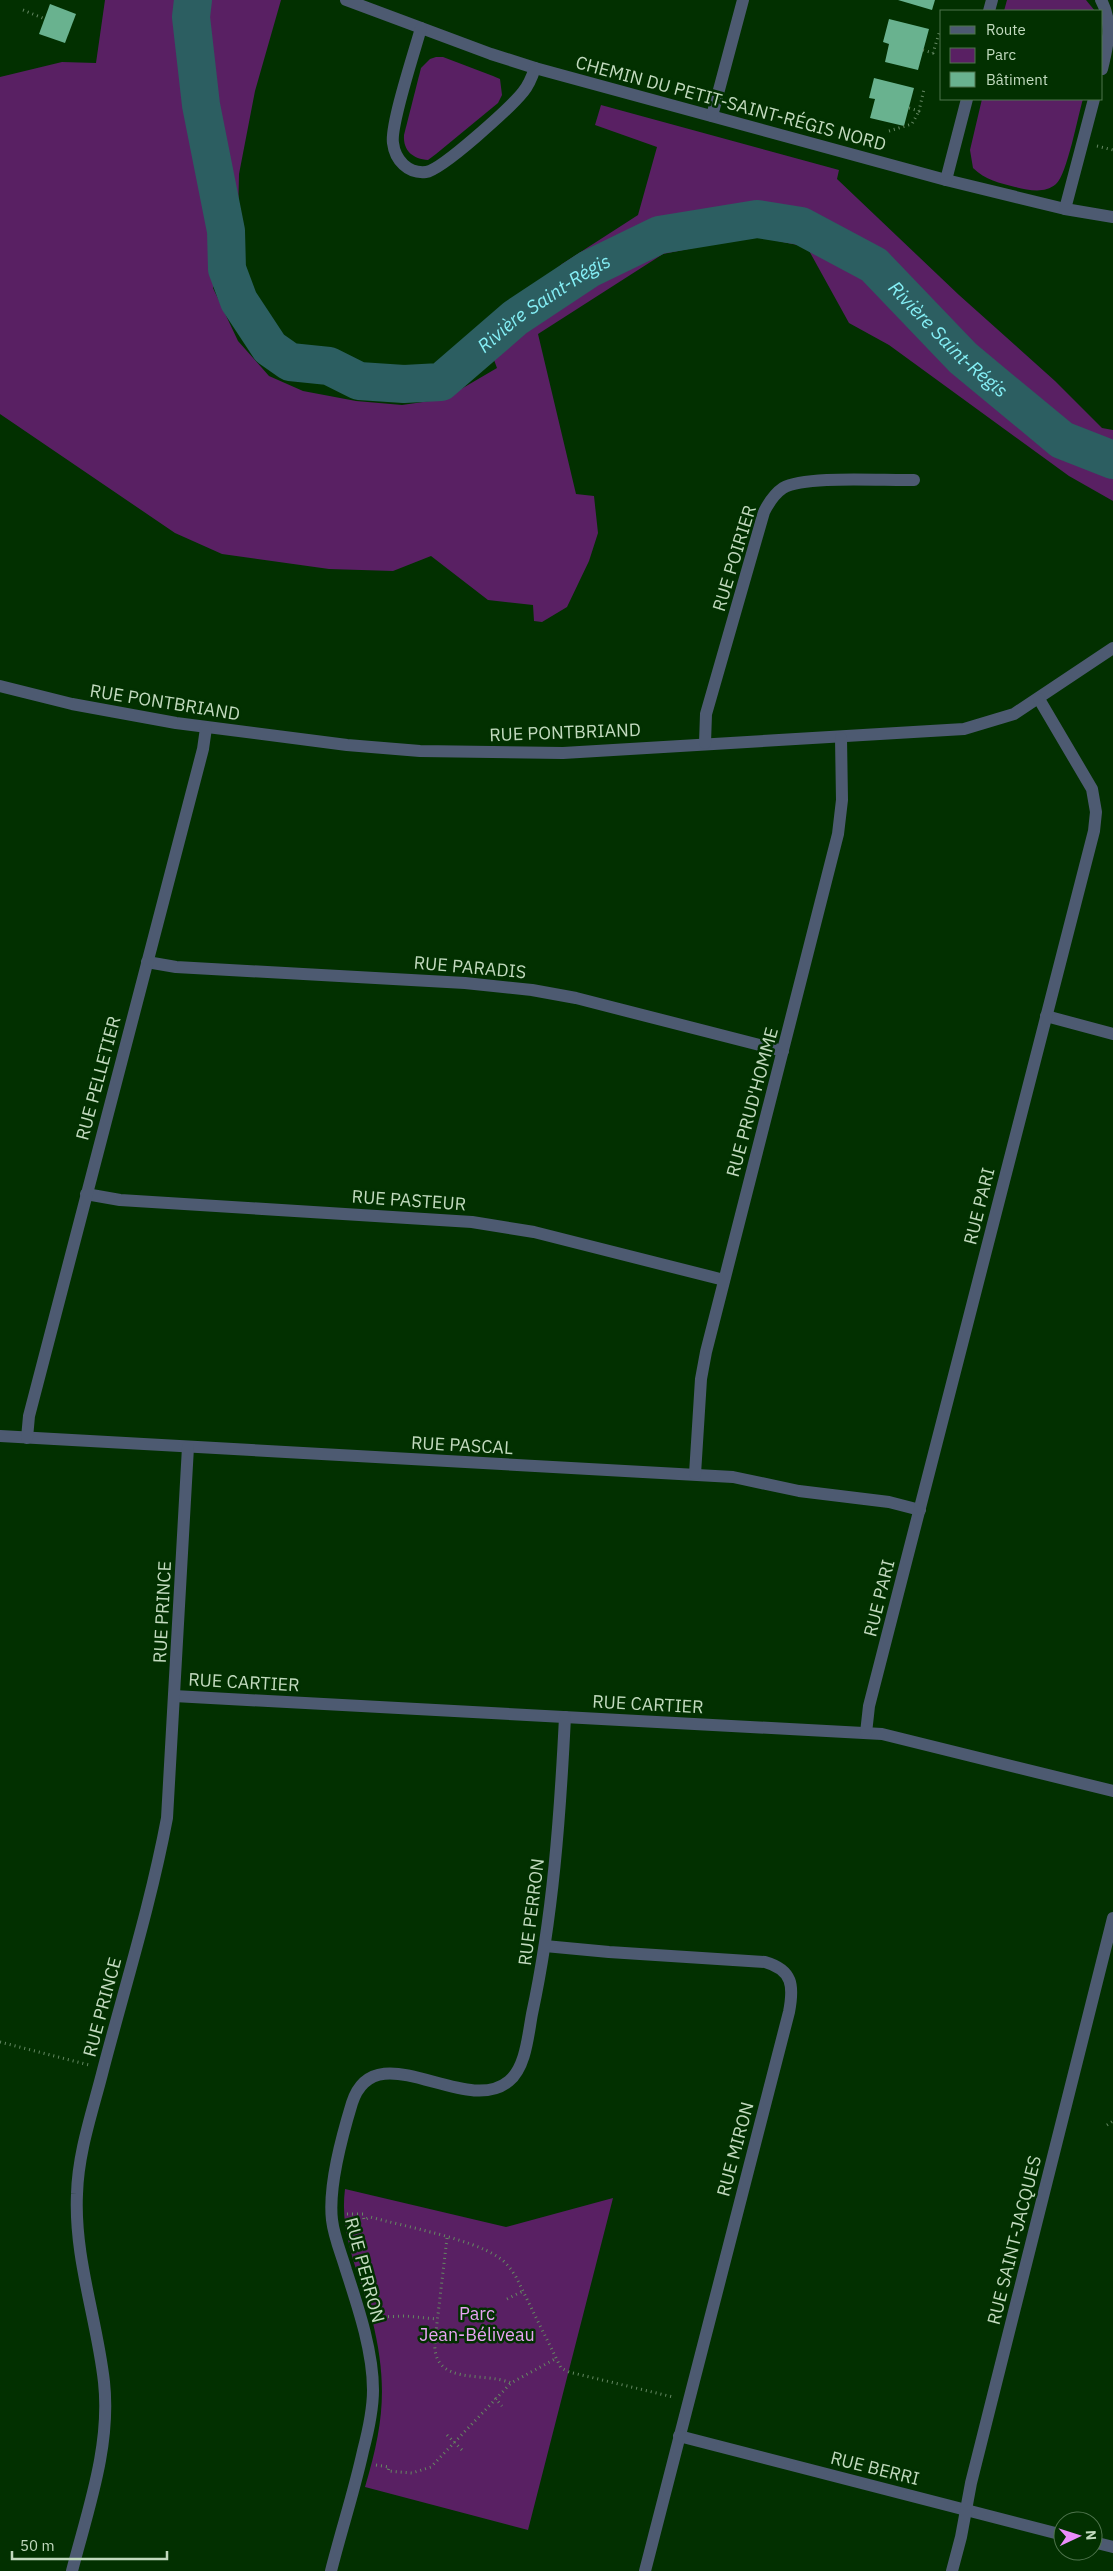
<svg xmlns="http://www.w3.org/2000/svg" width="1113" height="2571" viewBox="0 0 1113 2571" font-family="'IBM Plex Sans',sans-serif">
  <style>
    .green { fill: #592063 }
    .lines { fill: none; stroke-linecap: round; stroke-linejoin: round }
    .river { stroke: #2c5e61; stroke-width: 38 }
    .building { fill: #69b28f }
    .path { stroke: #658862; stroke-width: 3; stroke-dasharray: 1 4; stroke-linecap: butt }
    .minor { stroke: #4d5a71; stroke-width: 12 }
    .labels { text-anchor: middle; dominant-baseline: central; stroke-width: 5; stroke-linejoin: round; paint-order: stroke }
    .street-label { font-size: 18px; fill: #c2dabe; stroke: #023000 }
    .park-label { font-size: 18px; fill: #e8a3f3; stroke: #023000 }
    .water-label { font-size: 19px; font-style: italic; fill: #85eff6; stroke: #023000 }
  </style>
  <rect width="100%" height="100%" fill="#023000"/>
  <g class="green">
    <path d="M105,0H281L255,91L239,174L238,217L213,288L238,341L269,376L303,391L356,401L402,405L444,399L497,368L484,333L562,264L638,215L657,147L595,125L601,105L839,170L837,179L959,295L1055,381L1102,428L1113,430V501L1069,476L889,345L849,323L807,247L754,236L663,254L538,334L576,494L594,496L598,533L589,561L567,607L542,622L534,621L533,605L488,600L431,556L393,571L329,569L222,554L175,533L0,414V77L62,62L96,63Z"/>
    <path d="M1007,0H1086L1095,11H1004Z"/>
    <path d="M436,57H443L493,76L500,79L502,95L498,103L436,154L428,160C413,159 403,151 404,135L421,68L430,59Z"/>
    <path d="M982,99H1083C1078,115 1067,175 1056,184C1044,194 1029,190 1015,187C1000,183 985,180 973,168L970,150Z"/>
    <path d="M345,2189L506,2227L613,2198L528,2530L365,2487C384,2423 388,2384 372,2319C360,2275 339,2236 345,2189Z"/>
  </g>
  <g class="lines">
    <path class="river" id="s1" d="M193,0L191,17L201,105L226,231L227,269L239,301L270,348L290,362L329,366L359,381L404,384L441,382L515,318L589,269L659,235L757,219L801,226L874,265L963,358L1062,440L1113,460"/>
  </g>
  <g class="building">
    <path d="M898,0H935L932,10Z"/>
    <path d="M50,4L76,14L65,43L39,34Z"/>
    <path d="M889,19L929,29L918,70L885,62L889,44L883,42Z"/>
    <path d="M874,78L914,88L904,126L870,118L875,99L869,98Z"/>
  </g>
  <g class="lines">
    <g class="path">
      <path d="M23,10L45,19"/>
      <path d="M923,50L933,53L940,30"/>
      <path d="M909,108L919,111L924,89"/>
      <path d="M889,131L912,124L919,111"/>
      <path d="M1097,146L1113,150"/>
      <path d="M0,2042L89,2065"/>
      <path d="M1107,2125L1113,2121"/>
      <path d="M347,2214H363L364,2220L370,2217C403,2226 472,2239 498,2257C506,2262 511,2269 516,2277L561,2368L569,2372L673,2397"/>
      <path d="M447,2238L435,2340C431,2387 484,2371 511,2383"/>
      <path d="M507,2299L523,2291"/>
      <path d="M378,2317L405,2316L437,2319"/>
      <path d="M495,2398L502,2406"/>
      <path d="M447,2435L462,2450"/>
      <path d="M376,2465L389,2467L388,2471L412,2473L431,2467L511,2383L555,2359"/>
    </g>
    <g class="minor">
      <path d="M346,0L491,54L535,68L946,180L1065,209L1113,217"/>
      <path d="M1101,0C1113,22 1108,45 1102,69"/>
      <path d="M989,11L992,0"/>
      <path d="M421,28C415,50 390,125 393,143C395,160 408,174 426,172C442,170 511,107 523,92C529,85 532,77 535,68"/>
      <path d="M712,116L743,0"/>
      <path d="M946,180L967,99"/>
      <path d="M1065,209L1094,99"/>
      <path d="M0,686L72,704L176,723L347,745L420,751L563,753L964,729L1014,714L1113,648"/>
      <path d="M705,743L706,714L764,512C769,502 774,494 783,488C806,475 885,481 914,480"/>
      <path d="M147,962L176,967L465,983L532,990L576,998L783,1051"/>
      <path d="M1046,1016L1113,1034"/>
      <path d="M86,1194L120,1200L472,1222L534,1232L724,1280"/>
      <path d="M0,1436L733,1477L799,1491L889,1502L920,1510"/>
      <path d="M27,1438L29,1416L203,749L206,728"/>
      <path d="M695,1474L701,1379L706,1352L838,834L842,800L841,738"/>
      <path d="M174,1696L882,1734L1113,1791"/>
      <path d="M866,1733L869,1706L1094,831L1096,812L1092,789L1039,699"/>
      <path d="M545,1946L609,1952L765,1962C793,1970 794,1986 789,2012L645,2571"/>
      <path d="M679,2436L1063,2535"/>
      <path d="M1093,2542L1113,2547"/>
      <path d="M72,2571C88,2509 111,2446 104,2382C97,2319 74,2258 77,2194C78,2152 93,2110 103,2070C125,1986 151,1903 167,1818L188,1447"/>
      <path d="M331,2571C341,2531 354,2492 363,2451C368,2432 373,2411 373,2390C373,2351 358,2307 346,2270C341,2253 334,2237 332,2220C328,2186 342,2136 352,2103C375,2031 465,2118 509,2081C526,2067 528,2035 532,2014C553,1916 560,1817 565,1717"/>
      <path d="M952,2571L961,2537L971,2483L1113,1918"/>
    </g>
  </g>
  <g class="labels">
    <g class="street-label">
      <text transform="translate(731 103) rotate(15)">CHEMIN DU PETIT-SAINT-RÉGIS NORD</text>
      <text transform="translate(734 558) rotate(-73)">RUE POIRIER</text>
      <text transform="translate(165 702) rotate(9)">RUE PONTBRIAND</text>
      <text transform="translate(565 732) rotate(-2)">RUE PONTBRIAND</text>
      <text transform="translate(470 967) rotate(5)">RUE PARADIS</text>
      <text transform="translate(98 1078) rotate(-75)">RUE PELLETIER</text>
      <text transform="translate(752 1102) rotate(-75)">RUE PRUD'HOMME</text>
      <text transform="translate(409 1200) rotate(4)">RUE PASTEUR</text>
      <text transform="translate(979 1206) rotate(-76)">RUE PARI</text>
      <text transform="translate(462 1445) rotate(3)">RUE PASCAL</text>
      <text transform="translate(879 1598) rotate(-76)">RUE PARI</text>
      <text transform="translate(162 1612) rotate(-87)">RUE PRINCE</text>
      <text transform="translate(244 1682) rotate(3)">RUE CARTIER</text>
      <text transform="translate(648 1704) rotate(3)">RUE CARTIER</text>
      <text transform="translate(531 1912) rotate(-83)">RUE PERRON</text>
      <text transform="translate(102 2007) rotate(-75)">RUE PRINCE</text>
      <text transform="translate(735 2149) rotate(-75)">RUE MIRON</text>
      <text transform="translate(1014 2240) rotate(-76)">RUE SAINT-JACQUES</text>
      <text transform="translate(365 2270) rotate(75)">RUE PERRON</text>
      <text transform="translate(875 2468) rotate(14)">RUE BERRI</text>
    </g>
    <g class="park-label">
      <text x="477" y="2313">Parc<tspan x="477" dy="21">Jean-Béliveau</tspan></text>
    </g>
    <g class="water-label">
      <text stroke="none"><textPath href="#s1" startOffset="672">Rivière Saint-Régis</textPath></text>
      <text stroke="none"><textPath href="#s1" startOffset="1138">Rivière Saint-Régis</textPath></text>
    </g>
  </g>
  <rect x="940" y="10" width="162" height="90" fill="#023000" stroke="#4f744c"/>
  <rect x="950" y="26" width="25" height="8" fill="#4d5a71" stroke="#4f744c"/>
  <text x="986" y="35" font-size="15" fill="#c2dabe">Route</text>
  <rect x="950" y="48" width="25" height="15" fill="#592063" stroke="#4f744c"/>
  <text x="986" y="60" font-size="15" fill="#c2dabe">Parc</text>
  <rect x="950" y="72" width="25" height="15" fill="#69b28f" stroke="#4f744c"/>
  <text x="986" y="85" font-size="15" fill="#c2dabe">Bâtiment</text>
  <g transform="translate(1078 2536) rotate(86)"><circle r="24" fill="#023000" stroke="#4f744c"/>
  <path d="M0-4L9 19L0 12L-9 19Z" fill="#eb8dfb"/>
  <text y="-8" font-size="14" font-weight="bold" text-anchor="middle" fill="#c2dabe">N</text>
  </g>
  <path d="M12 2551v8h155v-8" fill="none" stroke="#c2dabe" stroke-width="2.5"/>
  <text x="20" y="2551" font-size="15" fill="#c2dabe" stroke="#023000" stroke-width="4" paint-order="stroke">50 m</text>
</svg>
